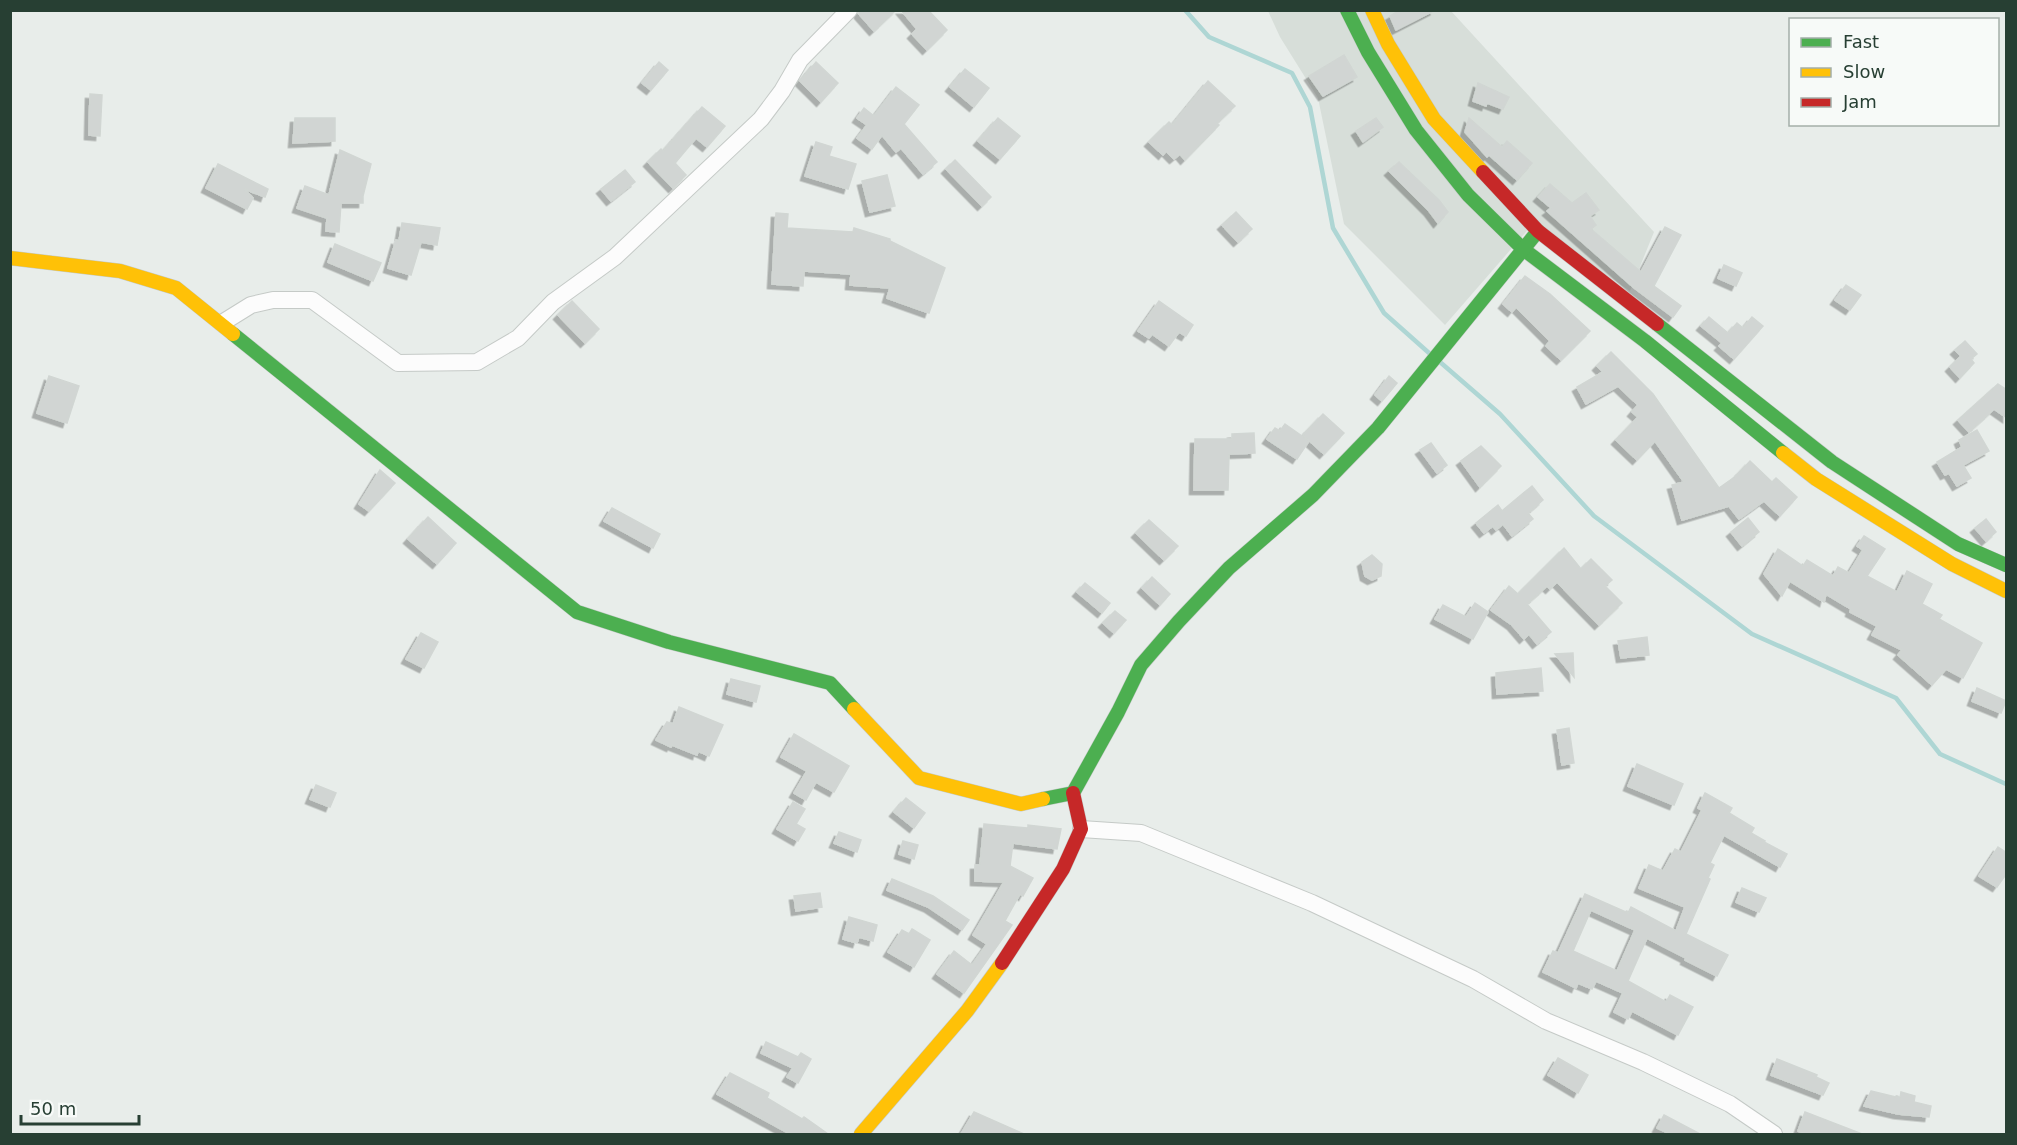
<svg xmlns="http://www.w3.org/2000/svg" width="2017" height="1145" viewBox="0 0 2017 1145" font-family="'DejaVu Sans',sans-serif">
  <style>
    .built { fill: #d7ded9 }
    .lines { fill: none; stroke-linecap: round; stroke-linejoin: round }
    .stream { stroke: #aed6d4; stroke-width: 4.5 }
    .building { fill: #d1d5d3; stroke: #d1d6d3; stroke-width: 1.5; fill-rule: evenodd; filter: url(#shadow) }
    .street-casing { stroke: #c5cac7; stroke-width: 18 }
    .fast-casing { stroke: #c4cac7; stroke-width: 15 }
    .slow-casing { stroke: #c4cac7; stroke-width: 15 }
    .jam-casing { stroke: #c4cac7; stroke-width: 15 }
    .street { stroke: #fcfcfc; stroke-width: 16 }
    .fast { stroke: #4caf50; stroke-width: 14 }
    .slow { stroke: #ffc107; stroke-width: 14 }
    .jam { stroke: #c62828; stroke-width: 14 }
  </style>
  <defs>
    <filter id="shadow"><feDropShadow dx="-4.5" dy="4.5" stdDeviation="0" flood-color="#0004"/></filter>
  </defs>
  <rect width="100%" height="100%" fill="#e8edea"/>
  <path class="built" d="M1268,11H1451L1654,232L1630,291L1532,225L1445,325L1344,224L1318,98L1280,37Z"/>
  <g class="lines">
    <g class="stream">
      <path d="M1185,10L1209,37L1292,73L1310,107L1333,228L1384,313L1429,353"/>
      <path d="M1440,362L1500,414L1594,516L1752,634L1896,698L1940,754L2006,784"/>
    </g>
  </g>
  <g class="building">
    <path d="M859,10H896L874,31L859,14Z"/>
    <path d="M901,10H928L947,30L927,50L912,34L917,29Z"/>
    <path d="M1400,10H1435L1396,30L1390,16Z"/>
    <path d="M1344,55L1357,77L1323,96L1309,76Z"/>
    <path d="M659,62L668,70L651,90L642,83Z"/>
    <path d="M816,62L838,83L821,102L800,81Z"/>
    <path d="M965,69L989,88L974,107L950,87Z"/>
    <path d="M1208,81L1235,106L1217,123L1219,125L1185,160L1180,154L1174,159L1166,151L1163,155L1149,142L1169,122L1172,125Z"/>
    <path d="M1478,83L1509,97L1503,109L1487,103L1486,106L1473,101Z"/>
    <path d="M896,87L919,105L904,124L937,162L923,174L901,148L896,152L882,135L872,149L857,138L867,125L857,118L864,108L874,116Z"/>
    <path d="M90,94L102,95L100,136L89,135Z"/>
    <path d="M702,107L725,126L707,147L696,138L675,163L686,175L673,188L648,162L661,149L663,151Z"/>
    <path d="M295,118H335V141L293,143Z"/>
    <path d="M998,118L1020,136L1000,159L978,141Z"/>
    <path d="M1376,118L1383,127L1363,142L1356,131Z"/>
    <path d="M1469,118L1502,147L1507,141L1532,163L1517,180L1489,155L1487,157L1465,132Z"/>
    <path d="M816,142L832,147L829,156L856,164L848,189L805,176Z"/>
    <path d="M340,150L371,164L363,196V203H341L339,232L326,231L327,218L297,208L305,186L329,195Z"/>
    <path d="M955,160L991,197L982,206L946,169Z"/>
    <path d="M1399,162L1439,200L1448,212L1438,223L1429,211L1389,171Z"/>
    <path d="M218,164L268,189L265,197L244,189L253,198L247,209L206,188Z"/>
    <path d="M625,170L635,182L611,201L601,189Z"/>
    <path d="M887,175L895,206L870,212L862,181Z"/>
    <path d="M1550,184L1572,203L1586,193L1599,210L1590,216L1596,225L1591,229L1641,272L1665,227L1681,235L1654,286L1681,306L1673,317L1633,287L1547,211L1551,208L1538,197Z"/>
    <path d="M1236,212L1252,229L1238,242L1222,225Z"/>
    <path d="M776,213L788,214L787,228L853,232L854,228L890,239V241L945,268L929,313L887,298L890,288L850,285L851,274L804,271L803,286L772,284Z"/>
    <path d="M402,223L440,228L437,245L421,242L411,275L388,268L396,240L399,241Z"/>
    <path d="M335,244L381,263L373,281L328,262Z"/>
    <path d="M1724,265L1742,273L1736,286L1718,278Z"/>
    <path d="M1525,276L1550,294L1590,331L1561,360L1546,346L1550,341L1516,307L1512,312L1503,304Z"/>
    <path d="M1846,285L1861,295L1850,310L1835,300Z"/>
    <path d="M572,301L599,329L585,343L558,315Z"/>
    <path d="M1159,301L1193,325L1186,336L1179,332L1169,346L1152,334L1149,338L1138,331Z"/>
    <path d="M1709,317L1728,333L1737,323L1743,328L1752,317L1763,326L1734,359L1719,346L1722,343L1701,326Z"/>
    <path d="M1965,341L1977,354L1971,359L1974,363L1960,378L1950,367L1961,356L1955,350Z"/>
    <path d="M1611,352L1653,394L1719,488L1736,476L1750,461L1772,482L1776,478L1797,497L1780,516L1764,501L1739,519L1729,506L1682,520L1672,485L1684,482L1655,441L1637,460L1616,440L1638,417L1632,412L1638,405L1618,386L1586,404L1577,387L1603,372L1597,366Z"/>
    <path d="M49,376L79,386L67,423L37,413Z"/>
    <path d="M1389,376L1397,383L1382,401L1375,395Z"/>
    <path d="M1998,384L2007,390V418L1994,409L1969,432L1958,420Z"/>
    <path d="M1323,414L1344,433L1324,454L1303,435Z"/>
    <path d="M1285,424L1309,441L1297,459L1267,439L1275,428L1280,431Z"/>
    <path d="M1977,430L1989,451L1963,465L1971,478L1957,486L1949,473L1945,475L1937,462L1962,447L1959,440Z"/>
    <path d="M1254,433L1255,453L1229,454L1228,490H1194L1195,439H1232V434Z"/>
    <path d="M1431,443L1447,465L1437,473L1420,450Z"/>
    <path d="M1481,446L1501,466L1480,487L1461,461Z"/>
    <path d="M380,470L395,483L369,511L359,504Z"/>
    <path d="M1532,486L1543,500L1528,513L1533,519L1512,536L1503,524L1496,530L1493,526L1484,533L1476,523L1498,505L1502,511Z"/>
    <path d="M612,508L660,534L653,548L604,521Z"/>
    <path d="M428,517L456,543L437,564L408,539Z"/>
    <path d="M1748,518L1759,532L1742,546L1731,532Z"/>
    <path d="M1986,519L1996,532L1986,541L1975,528Z"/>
    <path d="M1149,520L1178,546L1164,560L1136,533Z"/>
    <path d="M1864,536L1885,549L1867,576L1897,592L1907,571L1932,584L1922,604L1942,615L1939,619L1982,643L1963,678L1946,669L1932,685L1898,655L1902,650L1872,635L1877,626L1850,612L1851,609L1826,594L1824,602L1790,581L1782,596L1764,574L1778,549L1803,566L1807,560L1833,576L1838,567L1849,573L1863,550L1857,546Z"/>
    <path d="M1564,548L1581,569L1591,559L1612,580L1605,586L1622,603L1599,625L1557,582L1550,589L1547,586L1527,604L1551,632L1537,644L1529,634L1524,639L1512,625L1491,610L1509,586L1518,594Z"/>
    <path d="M1372,555L1382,564L1381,576L1372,580L1365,576L1362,562Z"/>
    <path d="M1152,577L1170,594L1160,605L1142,588Z"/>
    <path d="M1085,583L1110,603L1102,613L1077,592Z"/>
    <path d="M1475,603L1488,612L1473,639L1435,619L1443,605L1466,617Z"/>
    <path d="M1115,611L1126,620L1114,633L1103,623Z"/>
    <path d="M421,633L438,642L424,668L406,659Z"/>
    <path d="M1647,637L1649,655L1621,658L1618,641Z"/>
    <path d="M1573,653L1574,677L1555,654Z"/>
    <path d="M1541,668L1543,691L1497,694L1496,673Z"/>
    <path d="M731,679L760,686L756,702L727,694Z"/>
    <path d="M1977,688L2006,701L2001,713L1972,701Z"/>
    <path d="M679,707L723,725L709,756L698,751L697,755L672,745L671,747L656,740L667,722L673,724Z"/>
    <path d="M1569,728L1574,763L1562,765L1557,730Z"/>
    <path d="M794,734L849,766L834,792L816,782L806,800L794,793L807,771L781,757Z"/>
    <path d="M1637,764L1683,784L1674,805L1628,786Z"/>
    <path d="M316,785L336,793L330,807L310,799Z"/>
    <path d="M1705,793L1732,808L1729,813L1754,828L1751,833L1765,841L1764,842L1787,854L1780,867L1724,835L1710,863L1714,865L1708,878L1710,879L1686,934L1728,955L1717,976L1685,960L1686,958L1647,938L1628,981L1666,1002L1670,995L1693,1007L1678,1035L1632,1011L1628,1019L1614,1012L1623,993L1596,981L1592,989L1578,983L1576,988L1543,972L1553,951L1558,953L1585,894L1628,913L1631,907L1676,931L1685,907L1639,888L1649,865L1663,871L1675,849L1681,852L1702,810L1698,808ZM1591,910L1635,930L1617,971L1573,951Z"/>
    <path d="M906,798L925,813L914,828L894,812Z"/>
    <path d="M793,802L805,809L796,824L805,829L798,841L777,829Z"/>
    <path d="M984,824L1028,828V825L1061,829L1057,849L1013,843L1010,866L1033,878L1023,896L1020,894L1005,921L1012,925L964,993L937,974L954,951L972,965L987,944L973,935L1004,882L975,881V865H980Z"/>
    <path d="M839,832L861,840L857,852L834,843Z"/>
    <path d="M903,841L918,845L914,859L899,854Z"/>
    <path d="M1998,847L2007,853V873L1997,887L1979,876Z"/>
    <path d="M892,879L933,896L969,920L962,930L928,907L887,890Z"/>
    <path d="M1742,888L1766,898L1759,912L1736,902Z"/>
    <path d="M820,893L822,907L796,911L794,896Z"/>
    <path d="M849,917L877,925L873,941L859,937L857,943L843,939Z"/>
    <path d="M912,929L930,940L914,967L888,952L902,930L909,934Z"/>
    <path d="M766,1042L798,1057L801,1053L811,1059L798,1083L787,1077L793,1068L761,1053Z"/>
    <path d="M1558,1058L1588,1075L1578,1093L1548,1075Z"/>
    <path d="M1777,1059L1817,1075L1816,1077L1829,1083L1823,1095L1771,1075Z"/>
    <path d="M730,1073L769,1093L767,1098L802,1119L804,1117L828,1134H790L717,1094Z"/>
    <path d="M1871,1091L1900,1098L1901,1092L1915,1096L1914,1102L1931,1106L1929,1117L1898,1114L1864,1106Z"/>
    <path d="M974,1112L1024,1134H961Z"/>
    <path d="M1805,1112L1862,1134H1806L1798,1131Z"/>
    <path d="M1664,1115L1700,1134H1670L1657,1128Z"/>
  </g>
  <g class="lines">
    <g class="street-casing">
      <g id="street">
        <path d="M222,323L251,305L273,300H312L398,363L477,362L518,338L553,302L615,257L761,119L782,91L800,60L849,10"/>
        <path d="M1081,829L1141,833L1312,903L1473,979L1546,1021L1643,1062L1730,1104L1774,1134"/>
      </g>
    </g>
    <g class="fast-casing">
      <g id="fast">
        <path d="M1347,10L1368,52L1416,130L1468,195L1523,249L1645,341L1783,453"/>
        <path d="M1657,324L1832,462L1958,544L2006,565"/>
        <path d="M233,334L577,612L669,642L830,683L854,709"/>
        <path d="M1043,799L1073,793L1118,712L1141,665L1179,621L1229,568L1313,495L1378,428L1538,231"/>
      </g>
    </g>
    <g class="slow-casing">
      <g id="slow">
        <path d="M1372,10L1388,44L1434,119L1483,172"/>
        <path d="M10,258L120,271L176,288L233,334"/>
        <path d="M1783,453L1816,479L1952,564L2006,591"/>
        <path d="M854,709L919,778L1021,804L1043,799"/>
        <path d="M861,1134L967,1011L1002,963"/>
      </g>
    </g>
    <g class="jam-casing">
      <g id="jam">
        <path d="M1483,172L1538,231L1657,324"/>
        <path d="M1002,963L1063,869L1081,829L1073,793"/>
      </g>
    </g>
    <use href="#street" class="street"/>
    <use href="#fast" class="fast"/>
    <use href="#slow" class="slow"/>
    <use href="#jam" class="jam"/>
  </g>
  <rect width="2017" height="1145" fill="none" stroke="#273f33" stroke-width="24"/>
  <rect x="1789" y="18" width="210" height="108" fill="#f7faf8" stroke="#a4afa9" stroke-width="1.5"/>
  <rect x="1801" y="38" width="30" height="9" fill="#4caf50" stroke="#a4afa9" stroke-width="1.5"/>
  <text x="1843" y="48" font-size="18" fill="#273f33">Fast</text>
  <rect x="1801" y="68" width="30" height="9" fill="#ffc107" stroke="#a4afa9" stroke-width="1.5"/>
  <text x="1843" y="78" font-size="18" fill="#273f33">Slow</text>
  <rect x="1801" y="98" width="30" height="9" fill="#c62828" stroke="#a4afa9" stroke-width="1.5"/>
  <text x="1843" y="108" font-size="18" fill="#273f33">Jam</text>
  <path d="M21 1115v9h118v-9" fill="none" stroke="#273f33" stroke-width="3"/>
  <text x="30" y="1115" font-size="18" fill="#273f33" stroke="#f7faf8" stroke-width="4.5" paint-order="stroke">50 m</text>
</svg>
